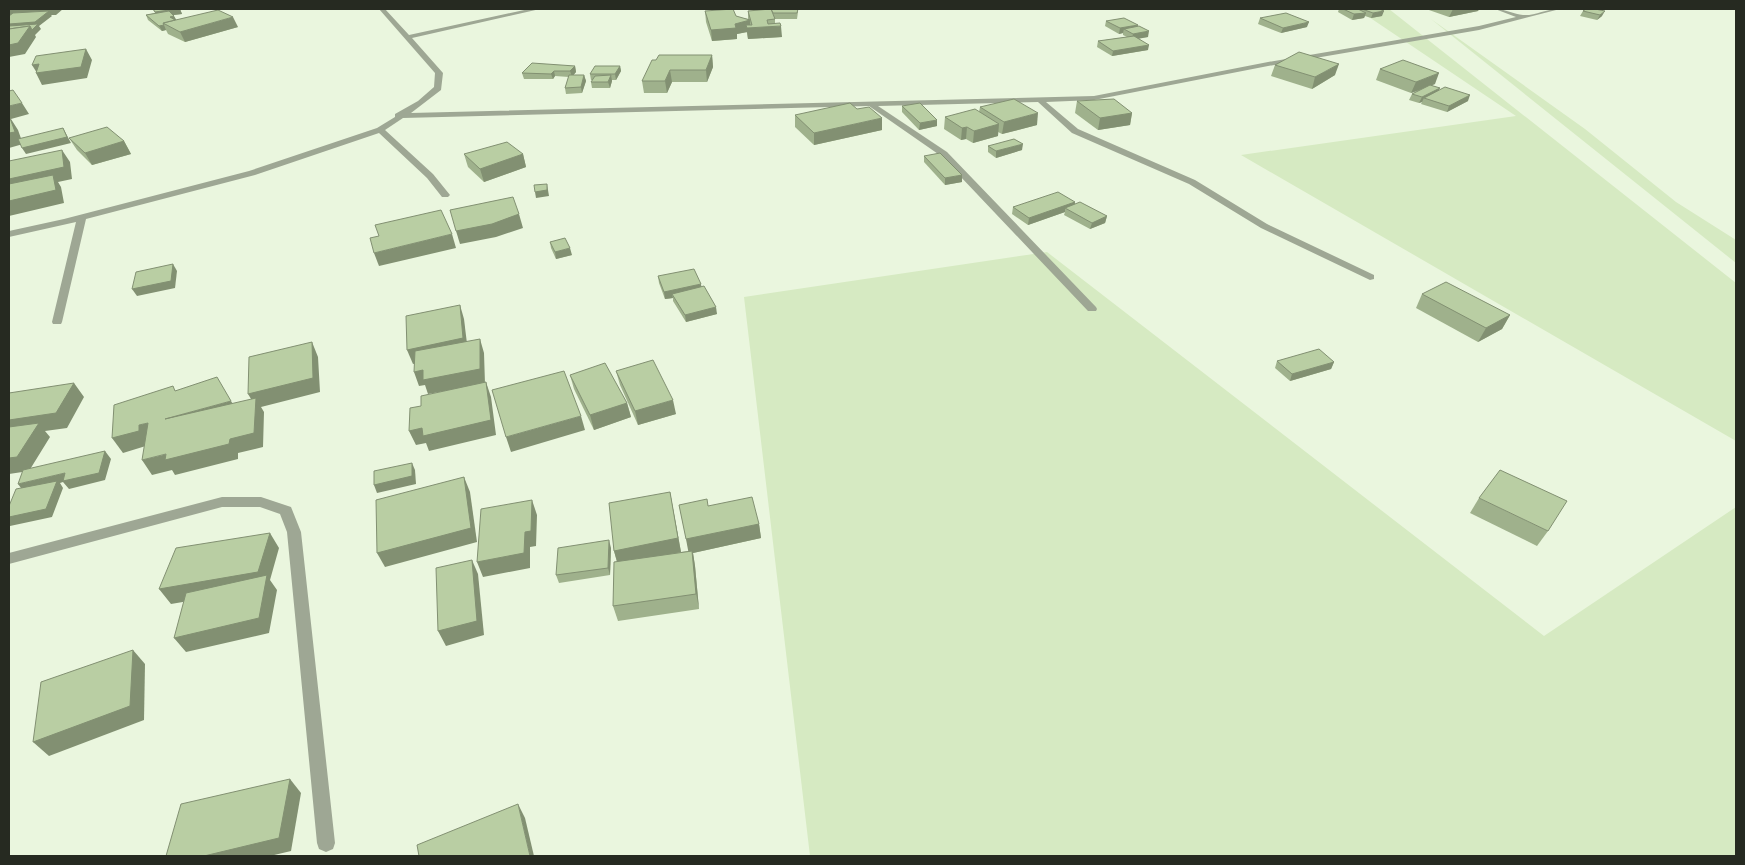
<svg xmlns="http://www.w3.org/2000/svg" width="1745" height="865" viewBox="0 0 1745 865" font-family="Manrope,sans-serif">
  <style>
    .green { fill: #d6eac2 }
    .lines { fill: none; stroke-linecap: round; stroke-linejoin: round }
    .minor { fill: #9ea794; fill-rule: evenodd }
    .wall { fill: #9fb18c }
    .shaded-wall { fill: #829072 }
    .building { fill: #b9cea3; stroke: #829072 }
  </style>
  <rect width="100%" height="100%" fill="#eaf6de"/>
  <g class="green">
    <path d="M1357,9H1389L1736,283V441L1241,155L1516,116Z"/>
    <path d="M1431,19L1585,129L1676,202L1736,240V263Z"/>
    <path d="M1047,252L1544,636L1736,507V856H810L744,297Z"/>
  </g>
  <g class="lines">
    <g class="minor">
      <path d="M379,9H385L409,35L529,9H540L412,38L443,73L441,90L411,113L1094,96L1268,62L1479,26L1516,17L1495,9C1505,9 1514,14 1523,15C1535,16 1548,8 1560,9L1479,30L1268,66L1094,100L1046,102L1078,129L1195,180L1267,224L1374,275V279L1370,280L1261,228L1189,184L1072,133L1038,102L878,106L947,152L1096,307L1097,309L1096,311H1088L941,156L869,106L403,118L385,130L433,174L450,195L448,197H442L427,178L379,133L255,175L86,219L62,322L61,324H53L52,322L76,222L9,237V231L64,219L249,171L377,128L395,117V114L418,101L434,87L435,73Z"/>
      <path d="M222,497H261L291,507L301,532L335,843L333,849L326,852L319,849L317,843L287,532L280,514L260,507H222L9,564V553Z"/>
    </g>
  </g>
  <g class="wall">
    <path d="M153,9H180L182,14L173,15L176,20L238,27L185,42L168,34L166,30L162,31L148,20L146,15L155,13Z"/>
    <path d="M758,9H798V12L797,19H775V23L782,37L748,39L747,32L737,34V39L712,41L706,22L705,11L748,19V11L757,10Z"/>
    <path d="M1339,9H1379L1382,16L1371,18L1365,16L1364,18L1352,20L1338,12Z"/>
    <path d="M1426,9H1479L1478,11L1449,17Z"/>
    <path d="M1595,9L1602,16L1597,20L1580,16L1583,11Z"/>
    <path d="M1260,18L1307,27L1281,33L1258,24Z"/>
    <path d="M1106,21L1137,27L1148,37L1139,38L1148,50L1112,56L1097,47L1098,41L1127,37L1123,35V33L1119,34L1105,26Z"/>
    <path d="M712,55L713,67L707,82H672L667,93H644L642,81L656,60Z"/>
    <path d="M1275,65L1335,75L1312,89L1271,76Z"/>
    <path d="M575,66L576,72L573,75H584L586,81L582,93L566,94L565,88L569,77L555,76L553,79H524L522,73Z"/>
    <path d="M620,66L621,71L616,80H612V81L610,88H592L591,82L593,80H591L590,74Z"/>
    <path d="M1380,69L1435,84L1432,85L1439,90L1468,101L1447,112L1421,104L1422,102L1419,103L1409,100L1412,94L1418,91L1411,93L1376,80Z"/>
    <path d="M1077,101L1132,113L1130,125L1098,130L1075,113Z"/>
    <path d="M902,106L937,126L919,130L902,112Z"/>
    <path d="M980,107L1037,125L1002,134L998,132V136L973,143L966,139L961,140L944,129L945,117L979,112Z"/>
    <path d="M795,115L882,130L814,145L795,127Z"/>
    <path d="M69,138L124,141L131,154L92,165L77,150Z"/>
    <path d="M988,146L1022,150L996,158L988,152Z"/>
    <path d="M464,154H523L526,167L484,182L468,167Z"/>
    <path d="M924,156L962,182L945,185L924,162Z"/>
    <path d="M1075,202V204L1107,216L1105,223L1090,229L1064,215L1065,212L1028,225L1012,214L1013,207Z"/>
    <path d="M550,242L572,255L556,259L551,248Z"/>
    <path d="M658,276L701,286L717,314L686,322L673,301V298L665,299L659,283Z"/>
    <path d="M1422,294L1510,315L1502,329L1478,342L1416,308Z"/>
    <path d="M1277,361L1334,362L1331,369L1290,381L1275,368Z"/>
    <path d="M616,371L676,414L638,425L620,385Z"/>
    <path d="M570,375L627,403L631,417L594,430L574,389Z"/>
    <path d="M670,492L681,552L689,551L679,505L708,506L759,524L761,538L693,553L695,566L699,609L618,621L613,606L617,562L614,551Z"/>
    <path d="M1479,498L1548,531L1537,546L1470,513Z"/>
    <path d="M611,548L610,575L559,583L556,575Z"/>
  </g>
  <g class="shaded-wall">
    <path d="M9,9H63L56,15H51L52,16L39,26L41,29L35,35L36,37L25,54L9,57Z"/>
    <path d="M176,9H180L182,14L158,17L155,12Z"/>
    <path d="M1453,9H1479L1478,11L1449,17Z"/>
    <path d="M1384,11L1382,16L1371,18L1373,13Z"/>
    <path d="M1605,11L1602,16L1597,20L1600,15Z"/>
    <path d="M1366,13L1364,18L1352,20L1354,14Z"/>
    <path d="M174,16L177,21L173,22L170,17Z"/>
    <path d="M233,17L238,27L185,42L180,32Z"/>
    <path d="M750,20V28L781,26L782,37L748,39L746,25L747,32L737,34V39L712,41L711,30Z"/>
    <path d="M1309,22L1307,27L1281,33L1283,28Z"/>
    <path d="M164,25L166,30L162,31L159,26Z"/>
    <path d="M1138,25L1137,31L1124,29L1123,33L1119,34L1120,28Z"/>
    <path d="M1149,31L1148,37L1132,40L1133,34Z"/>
    <path d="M1149,45L1148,50L1112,56L1113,51Z"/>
    <path d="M86,49L92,60L87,78L42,85L36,73H37L32,65Z"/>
    <path d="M712,55L713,67L707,82L706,70Z"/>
    <path d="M1339,64L1335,75L1312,89L1315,77Z"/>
    <path d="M575,66L576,72L572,77L570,71Z"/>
    <path d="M620,66L621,71L616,80L615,74Z"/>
    <path d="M670,70L672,82L667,93L665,81Z"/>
    <path d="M554,71L555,76L553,79L551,74Z"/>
    <path d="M1439,73L1435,84L1411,93L1416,82Z"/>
    <path d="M584,75L586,81L582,93L581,87Z"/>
    <path d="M611,75L612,81L610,88L608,82Z"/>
    <path d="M1440,88L1437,94L1424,98L1422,102L1419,103L1422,97Z"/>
    <path d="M1470,95L1468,101L1447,112L1449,106Z"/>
    <path d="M22,103L29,114L11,119L18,130L23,144L9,148V106Z"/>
    <path d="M1038,113L1037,125L1002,134L1004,122Z"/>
    <path d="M1132,113L1130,125L1098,130L1100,118Z"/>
    <path d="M882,118V130L814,145V133Z"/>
    <path d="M937,120V126L919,130L920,123Z"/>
    <path d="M999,124L998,136L973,143L974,131Z"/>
    <path d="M967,127L966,139L961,140L962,128Z"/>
    <path d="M63,128L71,143L26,154L22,148Z"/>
    <path d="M124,141L131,154L92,165L85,153Z"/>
    <path d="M1023,144L1022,150L996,158V151Z"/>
    <path d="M62,150L70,162L72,179L58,182L61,187L64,203L9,216V179Z"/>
    <path d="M523,154L526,167L484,182L480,169Z"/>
    <path d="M962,175V182L945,185V178Z"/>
    <path d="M547,184L549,196L536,198L535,192Z"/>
    <path d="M1075,202L1074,209L1065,208V212L1028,225L1029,218Z"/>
    <path d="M519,214L523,228L496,237L460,244L456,231Z"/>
    <path d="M1107,216L1105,223L1090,229L1092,223Z"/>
    <path d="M452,234L456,248L379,266L374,253Z"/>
    <path d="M570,248L572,255L556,259L555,252Z"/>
    <path d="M173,264L177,271L175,288L137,296L132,289Z"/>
    <path d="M701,284L702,292L672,294L673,298L665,299L664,292Z"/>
    <path d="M460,305L464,319L468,352L413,364L407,350Z"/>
    <path d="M716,307L717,314L686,322L685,315Z"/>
    <path d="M1510,315L1502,329L1478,342L1486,328Z"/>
    <path d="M480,339L484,353L485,384L428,394L425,385L419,386L414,372Z"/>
    <path d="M312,342L318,357L320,392L261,407L264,412L263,447L238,453V459L175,475L172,470L152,475L142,460L230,439L256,407L248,394Z"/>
    <path d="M1334,362L1331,369L1290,381L1292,374Z"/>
    <path d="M486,382L491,397L496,435L429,451L426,443L416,445L409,431Z"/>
    <path d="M74,383L84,397L67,428L45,431L50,437L29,471L9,474V420Z"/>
    <path d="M673,400L676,414L638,425L635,411Z"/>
    <path d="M231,401L240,415L165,419Z"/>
    <path d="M627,403L631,417L594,430L590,415Z"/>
    <path d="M581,416L585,430L511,452L506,437Z"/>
    <path d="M148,423L149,445L123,453L112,438L139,425Z"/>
    <path d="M105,451L111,459L105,480L69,489L63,482L60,483L63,488L52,517L10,526L9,525V517L24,492L18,484L65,473Z"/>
    <path d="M412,463L415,470L416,484L377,493L374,485Z"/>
    <path d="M464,477L470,492L477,542L385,567L377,553Z"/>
    <path d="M670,492L681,552L618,565L614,551Z"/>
    <path d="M532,500L537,515L536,546L530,547V568L483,577L477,562L525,532Z"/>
    <path d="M759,524L761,538L693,553L695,566L699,609L686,539Z"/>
    <path d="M270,533L279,548L270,580L277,590L269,633L186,652L174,638L265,588L171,604L159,589Z"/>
    <path d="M609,540L611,548L610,575L608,568Z"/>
    <path d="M472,560L478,574L484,635L446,646L438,631Z"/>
    <path d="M133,650L145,664L144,720L49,756L33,742Z"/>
    <path d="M290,779L301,793L291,851L270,856H204Z"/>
    <path d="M518,804L525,818L534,856H530Z"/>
  </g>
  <g class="building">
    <path d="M153,9H176L155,12Z"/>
    <path d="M733,9L736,16L750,20L735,24L736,28L711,30L705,11Z"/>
    <path d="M758,9H798L797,13H773L771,9L757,10Z"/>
    <path d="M771,9L775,19L767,20L768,24L780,23L781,26L747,28L746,25H752L748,11Z"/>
    <path d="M1343,9H1358L1366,13L1354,14Z"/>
    <path d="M1362,9H1379L1384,11L1373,13Z"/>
    <path d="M1586,9H1595L1605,11L1600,15L1583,11Z"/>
    <path d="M218,10L233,17L180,32L163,23Z"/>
    <path d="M49,11L35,22L9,24V16L13,13Z"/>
    <path d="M169,11L174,16L170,17L175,20L163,23L164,25L159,26L146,15Z"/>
    <path d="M1286,13L1309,22L1283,28L1260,18Z"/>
    <path d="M1124,18L1138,25L1120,28L1106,21Z"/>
    <path d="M38,24L32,30L30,26L9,29V26Z"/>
    <path d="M30,26L18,43L9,45V29Z"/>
    <path d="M1139,26L1149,31L1133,34L1124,29Z"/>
    <path d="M1134,36L1149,45L1113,51L1098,41Z"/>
    <path d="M86,49L81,67L36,73L39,64L32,65L36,56Z"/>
    <path d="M1299,52L1339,64L1315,77L1275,65Z"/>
    <path d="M659,55H712L706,70H670L665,81H642L652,60H656Z"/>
    <path d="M1403,60L1439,73L1416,82L1380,69Z"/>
    <path d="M532,63L575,66L570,71H554L551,74L522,73Z"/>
    <path d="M595,66H620L615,74H590Z"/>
    <path d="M569,75H584L581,87L565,88Z"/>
    <path d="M611,75L608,82H591L595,76Z"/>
    <path d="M1430,85L1440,88L1422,97L1412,94Z"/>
    <path d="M1445,87L1470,95L1449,106L1424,98Z"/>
    <path d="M13,90L22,103L9,106V91Z"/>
    <path d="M1014,99L1038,113L1004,122L980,107Z"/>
    <path d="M1114,99L1132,113L1100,118L1077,101Z"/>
    <path d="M850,103L857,109L869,107L882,118L814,133L795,115Z"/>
    <path d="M920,103L937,120L920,123L902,106Z"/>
    <path d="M975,109L999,124L974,131L967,127L962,128L945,117Z"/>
    <path d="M10,118L15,132L9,133V119Z"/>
    <path d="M107,127L124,141L85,153L69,138Z"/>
    <path d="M63,128L67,137L22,148L18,139Z"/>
    <path d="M1014,139L1023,144L996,151L988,146Z"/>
    <path d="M507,142L523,154L480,169L464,154Z"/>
    <path d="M62,150L64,167L9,179V161Z"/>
    <path d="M940,153L962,175L945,178L924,156Z"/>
    <path d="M53,175L56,190L9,201V184Z"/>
    <path d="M547,184V190L535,192L534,185Z"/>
    <path d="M1058,192L1075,202L1029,218L1013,207Z"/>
    <path d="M513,197L519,214L492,224L456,231L450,210Z"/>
    <path d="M1080,202L1107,216L1092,223L1065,208Z"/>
    <path d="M441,210L452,234L374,253L370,238L379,236L375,225Z"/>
    <path d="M565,238L570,248L555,252L550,242Z"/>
    <path d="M173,264L171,281L132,289L136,272Z"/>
    <path d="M694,269L701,284L664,292L658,276Z"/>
    <path d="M1446,282L1510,315L1486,328L1422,294Z"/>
    <path d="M704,286L716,307L685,315L672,294Z"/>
    <path d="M460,305L463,338L407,350L406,316Z"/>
    <path d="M480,339V369L423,380V370L414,372L415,351Z"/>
    <path d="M312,342L313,378L248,394L249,357Z"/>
    <path d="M1319,349L1334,362L1292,374L1277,361Z"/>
    <path d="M653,360L673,400L635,411L616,371Z"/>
    <path d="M605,363L627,403L590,415L570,375Z"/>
    <path d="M564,371L581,416L506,437L492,390Z"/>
    <path d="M217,377L231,401L165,419L256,398L254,433L230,439L229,444L165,460L166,454L142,460L148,423L139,425V431L112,438L114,405L173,386L175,391Z"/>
    <path d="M486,382L491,420L423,436L422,428L409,431L410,408L421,406V396Z"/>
    <path d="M74,383L56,413L9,420V393Z"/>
    <path d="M39,423L17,457L9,458V427Z"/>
    <path d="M105,451L99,473L63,481L65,473L18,484L23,470Z"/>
    <path d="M412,463V476L374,485V471Z"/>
    <path d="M1500,470L1567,501L1548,531L1479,498Z"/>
    <path d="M464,477L471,528L377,553L376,500Z"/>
    <path d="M57,481L46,509L9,517V506L16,489Z"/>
    <path d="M670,492L678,538L614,551L609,503Z"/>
    <path d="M752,497L759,524L686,539L679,505L707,499L708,506Z"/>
    <path d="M532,500L531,531L525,532L524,553L477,562L481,509Z"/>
    <path d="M270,533L258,572L159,589L176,548Z"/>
    <path d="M609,540L608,568L556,575L558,548Z"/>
    <path d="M692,551L696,594L613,606L614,562Z"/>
    <path d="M472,560L477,621L438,631L436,568Z"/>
    <path d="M267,575L259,618L174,638L186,593Z"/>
    <path d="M133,650L130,706L33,742L41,682Z"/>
    <path d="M290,779L279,838L204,856H166L181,804Z"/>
    <path d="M518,804L530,856H419L417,845Z"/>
  </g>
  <rect width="1745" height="865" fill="none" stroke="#262a21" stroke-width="20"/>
</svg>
